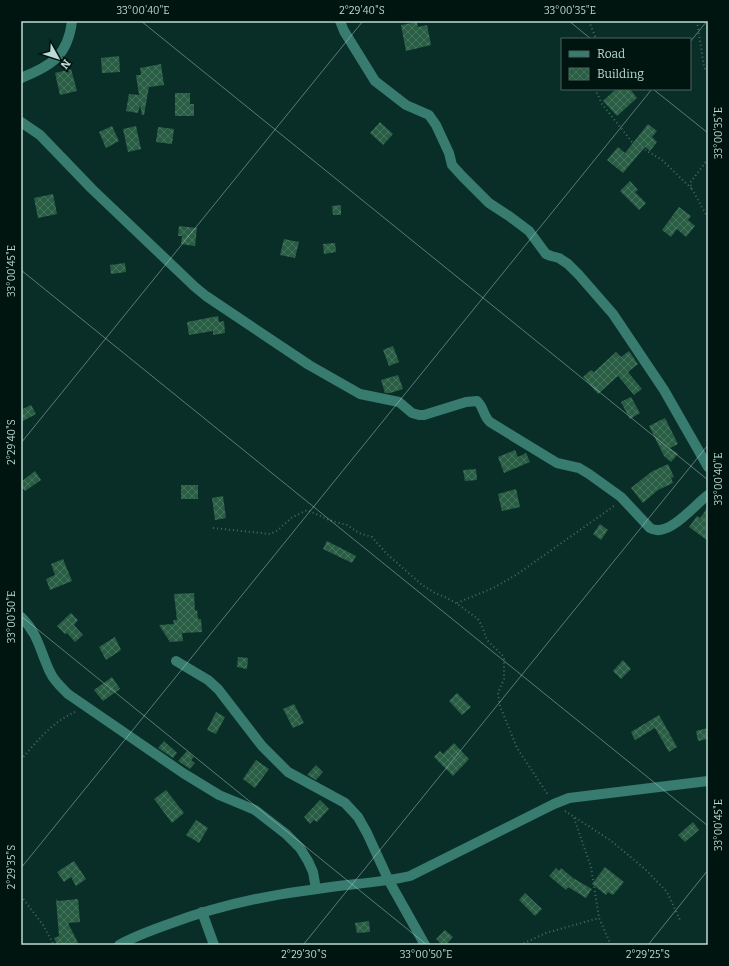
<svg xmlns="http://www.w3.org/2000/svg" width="729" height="966" viewBox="0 0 729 966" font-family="Bitter,serif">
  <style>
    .building { fill: url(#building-cross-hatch) }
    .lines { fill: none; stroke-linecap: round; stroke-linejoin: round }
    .path { stroke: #466a63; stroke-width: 2; stroke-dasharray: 1 3; stroke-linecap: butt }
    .minor { stroke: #387b6f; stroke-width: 10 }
    .ticks { fill: none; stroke: #bbdbd4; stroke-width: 1; stroke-opacity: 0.45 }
    .neatline { fill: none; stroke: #bbdbd4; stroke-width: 1.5 }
    .ticks-label { font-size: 10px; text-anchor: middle; fill: #bbdbd4 }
  </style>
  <defs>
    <pattern id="building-cross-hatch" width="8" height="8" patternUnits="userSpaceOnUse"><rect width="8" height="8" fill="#295d44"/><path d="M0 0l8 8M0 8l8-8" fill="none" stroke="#46745e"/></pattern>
  </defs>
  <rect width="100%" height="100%" fill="#092e28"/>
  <g class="building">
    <path d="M417,22L418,27L427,25L431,45L406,51L401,25Z"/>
    <path d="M119,56L120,72L102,73L101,58Z"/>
    <path d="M161,64L164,85L149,87L144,115H142L140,105L138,113L126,111L129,94L139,95L136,75H141L140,68Z"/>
    <path d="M71,69L77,91L60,95L55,73Z"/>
    <path d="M616,89H630L637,98L617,116L603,101Z"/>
    <path d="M175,93H190V104H194V116H175Z"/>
    <path d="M380,122L393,134L383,145L370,133Z"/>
    <path d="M648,124L657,131L652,137L657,142L650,151L645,147L623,173L607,160L618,147L625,153Z"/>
    <path d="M112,126L119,141L106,148L99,132Z"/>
    <path d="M136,126L141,149L128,152L123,129Z"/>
    <path d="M158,127L174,129L172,144L156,142Z"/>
    <path d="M630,181L638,190L635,192L646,203L639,210L620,191Z"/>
    <path d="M53,194L57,214L38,218L34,198Z"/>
    <path d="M341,205V215H333L332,206Z"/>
    <path d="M679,207L691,216L688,220L695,226L686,237L677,229L671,237L662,230Z"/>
    <path d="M179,226L197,228L195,246L181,244L182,236H178Z"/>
    <path d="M284,239L299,242L295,258L280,255Z"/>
    <path d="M335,243L336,252L324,254L323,244Z"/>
    <path d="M125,263L126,272L111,274L110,265Z"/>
    <path d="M218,316L219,322L224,321L225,333L213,335V331L189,335L187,322Z"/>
    <path d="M393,346L399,362L389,366L383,350Z"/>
    <path d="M629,351L638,364L628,372L642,389L634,395L618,376L598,394L583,377L591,370L594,372L616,352L621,357Z"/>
    <path d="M398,375L403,389L390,393H385L381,380Z"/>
    <path d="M631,397L640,413L630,419L621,402Z"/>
    <path d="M31,405L36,414L21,422V410Z"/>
    <path d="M665,418L678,444L670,448L678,454L671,462L664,456L649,426Z"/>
    <path d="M515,450L518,457L526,453L530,462L504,473L498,457Z"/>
    <path d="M668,464L674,477L671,478L673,483L658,490L643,503L631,488L651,472Z"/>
    <path d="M476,469L477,480L465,481L463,470Z"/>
    <path d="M35,471L41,480L25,491L21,486V482Z"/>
    <rect x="181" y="485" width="17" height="14"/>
    <path d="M516,489L520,507L502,511L498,494Z"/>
    <path d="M223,496L226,518L215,520L212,498Z"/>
    <path d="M708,507V541L689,527L697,516L700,518Z"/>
    <path d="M600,524L608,530L601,540L593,534Z"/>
    <path d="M327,541L356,556L352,563L323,549Z"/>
    <path d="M63,559L72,581L50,590L46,579L55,575L51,564Z"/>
    <path d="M194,593L195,611L197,610L198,619H201L202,632L182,633L183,641L170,642L159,625L174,624L173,620H177L174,594Z"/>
    <path d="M71,613L78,620L74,625L83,635L75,642L67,633L65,634L57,626Z"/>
    <path d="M115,637L121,650L106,660L99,647Z"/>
    <path d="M238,657L248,658L247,669L237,667Z"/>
    <path d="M623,660L631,669L621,679L613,671Z"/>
    <path d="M112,677L120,689L103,701L94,690Z"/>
    <path d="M457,693L471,707L462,715L449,701Z"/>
    <path d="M294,704L304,723L293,728L283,709Z"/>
    <path d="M216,712L225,717L216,734L207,730Z"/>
    <path d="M659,715L677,747L669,752L655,728L635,740L631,732Z"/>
    <path d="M708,728V739L698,741L696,731Z"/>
    <path d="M164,741L177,753L173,758L158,748Z"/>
    <path d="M454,743L469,759L453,776L434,757L440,751L443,754Z"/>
    <path d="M187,751L194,757L191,760L195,763L190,769L178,761Z"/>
    <path d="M256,760L269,769L255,788L243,779Z"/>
    <path d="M316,765L323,772L316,780L307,775Z"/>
    <path d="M166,790L184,813L172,823L154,799Z"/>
    <path d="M320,800L329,809L317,822L314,820L310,824L304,817Z"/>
    <path d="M196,820L208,828L199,843L186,835Z"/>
    <path d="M693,822L699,830L685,842L678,835Z"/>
    <path d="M74,861L86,879L76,886L71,877L64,882L57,872Z"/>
    <path d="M605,867L624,882L613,895L608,892L606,895L592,884Z"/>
    <path d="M556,868L559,871L561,868L573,878L592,889L586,898L568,887L566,890L549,876Z"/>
    <path d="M525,893L542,909L535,916L519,900Z"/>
    <path d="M56,899L58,901L78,899L80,922L68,923L79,945H57L54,938L59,936Z"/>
    <path d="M369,921L370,932L357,933L355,923Z"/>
    <path d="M445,930L453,937L446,945H442L436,939Z"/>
  </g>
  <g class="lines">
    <g class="path">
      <path d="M589,21L596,39"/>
      <path d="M697,21L704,67L708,73"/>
      <path d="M595,89L602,104L632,142L662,160L692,189"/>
      <path d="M708,159L690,183L692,189L708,218"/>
      <path d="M213,528L270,534L278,530L291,518L307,510L329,520L347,525L359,533L372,537L387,554L422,585L435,593L447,598L456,603L478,619L482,626L487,640L503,656L504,659V679L498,693L500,706L517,748L548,795"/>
      <path d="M457,603L493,588L516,575L614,506"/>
      <path d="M21,760C36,742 52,722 75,712"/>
      <path d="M565,811L610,840L645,869L667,892L681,922"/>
      <path d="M574,818L591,867L599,918L611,945"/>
      <path d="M21,896L43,925L54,945"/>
      <path d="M520,945L546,933L599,918"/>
    </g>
    <g class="minor">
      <path d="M340,21L344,31L375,81L406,105L429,115L436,125L449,153L452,165L462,176L489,203L509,216L529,231L546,254L551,256L559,258L568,264L579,275L613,314L664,390L708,467"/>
      <path d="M21,78C51,66 68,56 72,21"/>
      <path d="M21,122L40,135L92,189L195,287L206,296L309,365L360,394L399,402L412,413L419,415H424L466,402L477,401C484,407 483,416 490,422L557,463L579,468L589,474L621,497L650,528C668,539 694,505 708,495"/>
      <path d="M21,617C38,633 40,651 50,672C54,681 61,687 68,694L183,773L219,795L255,810L286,834L300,848L308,861L313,872L316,889"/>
      <path d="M176,661L208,680L218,689L262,746L288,772L345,803L358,817L367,833L389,881L425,945"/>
      <path d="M202,912L214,945"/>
      <path d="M119,945C135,936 152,930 169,924C217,906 267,895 317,889C348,884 380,883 410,876L554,804L569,798L708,781"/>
    </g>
  </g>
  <path class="ticks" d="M141,21L708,480M569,21L591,39M690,42L707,21M653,89L708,133M21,270L708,826M21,443L363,21M21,616L427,945M21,868L652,89M303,945L708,445M648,945L708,870"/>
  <rect width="729" height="966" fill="none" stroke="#001510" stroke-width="44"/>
  <rect x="561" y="38" width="130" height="52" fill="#001510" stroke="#4b645e"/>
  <rect x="569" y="51" width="20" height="6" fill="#387b6f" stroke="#4b645e"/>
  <text x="597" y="58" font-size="12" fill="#bbdbd4">Road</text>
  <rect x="569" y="68" width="20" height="12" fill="url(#building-cross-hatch)" stroke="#4b645e"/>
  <text x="597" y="78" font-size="12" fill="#bbdbd4">Building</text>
  <g transform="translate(58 58) rotate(129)" stroke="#001510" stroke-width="3" paint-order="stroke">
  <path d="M0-3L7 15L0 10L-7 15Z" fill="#bbdbd4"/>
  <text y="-6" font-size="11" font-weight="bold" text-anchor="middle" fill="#bbdbd4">N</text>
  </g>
  <rect x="22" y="22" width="685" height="922" class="neatline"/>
  <g class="ticks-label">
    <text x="143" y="14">33°00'40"E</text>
    <text x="362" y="14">2°29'40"S</text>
    <text x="570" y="14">33°00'35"E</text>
    <text transform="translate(718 133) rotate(-90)" y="4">33°00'35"E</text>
    <text transform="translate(11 271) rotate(-90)" y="4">33°00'45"E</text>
    <text transform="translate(11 442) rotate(-90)" y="4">2°29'40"S</text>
    <text transform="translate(718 479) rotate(-90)" y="4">33°00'40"E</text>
    <text transform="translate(11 617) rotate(-90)" y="4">33°00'50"E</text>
    <text transform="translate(718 825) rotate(-90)" y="4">33°00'45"E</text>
    <text transform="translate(11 867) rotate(-90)" y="4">2°29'35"S</text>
    <text x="304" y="958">2°29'30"S</text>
    <text x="426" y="958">33°00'50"E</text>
    <text x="648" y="958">2°29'25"S</text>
  </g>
</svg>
